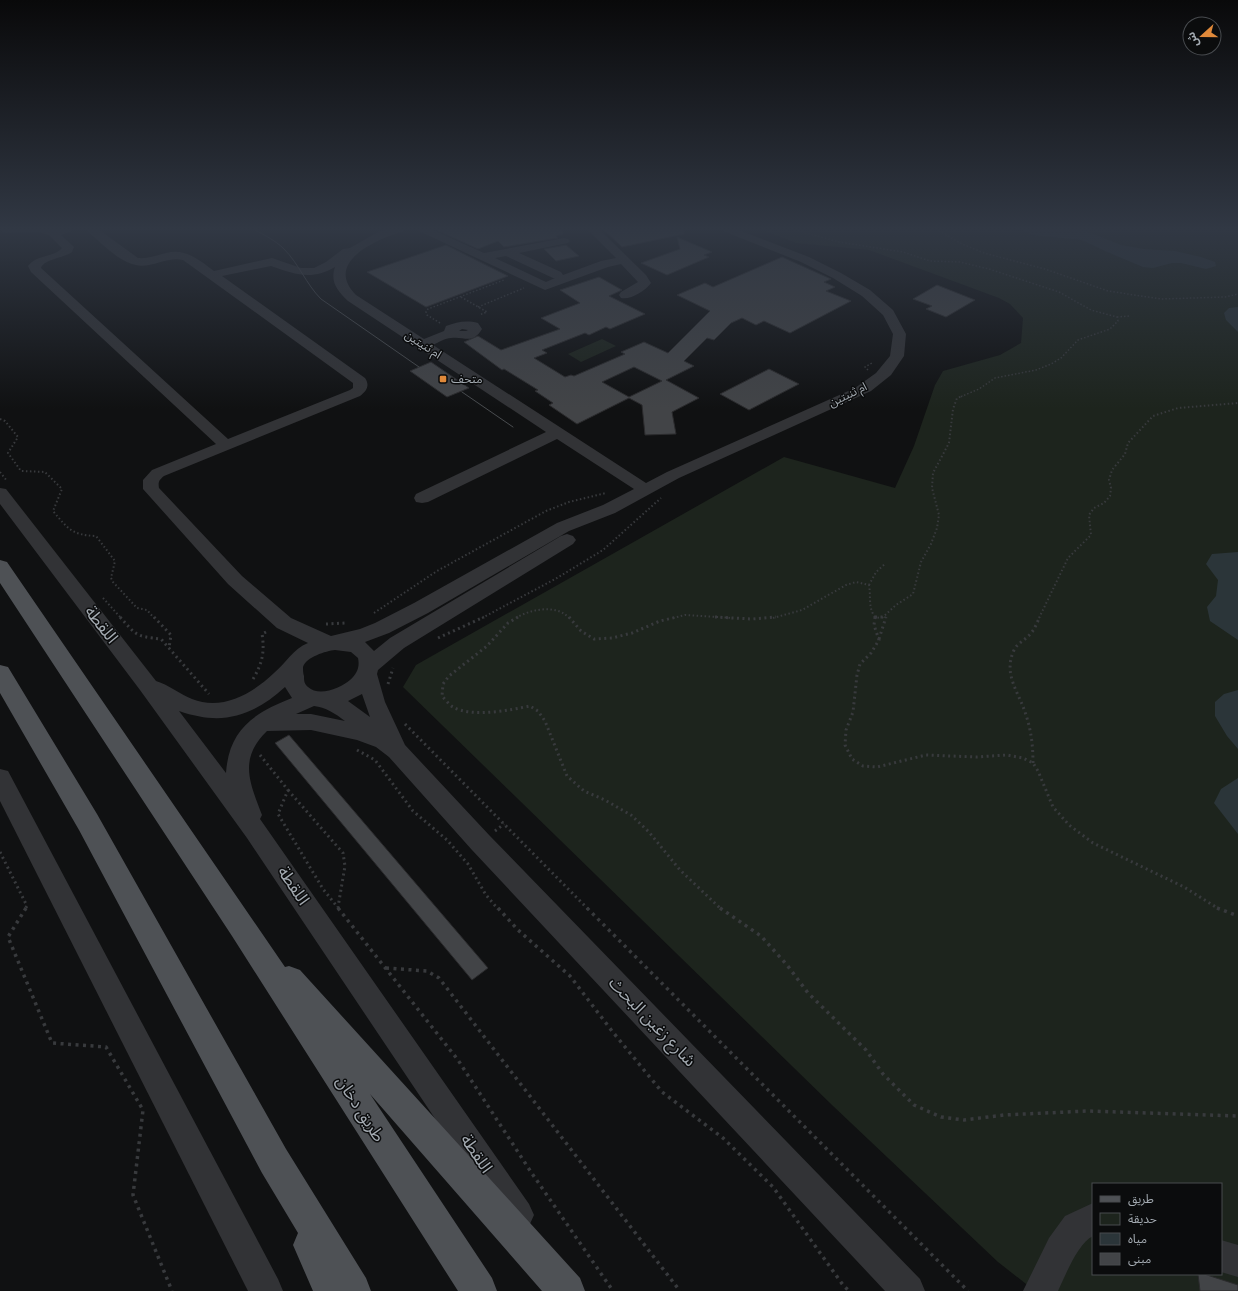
<svg xmlns="http://www.w3.org/2000/svg" width="1238" height="1291" viewBox="0 0 1238 1291" font-family="'Source Sans 3','Noto Sans Arabic',sans-serif">
  <style>
    .green { fill: #1d241d; fill-rule: evenodd }
    .water { fill: #2b3539 }
    .building { fill: #424447; stroke: #2b2b2d; fill-rule: evenodd }
    .lines { fill: none; stroke-linecap: round; stroke-linejoin: round }
    .path-far3 { stroke: #383a3d; stroke-width: 1.5; stroke-dasharray: 1.5 2; stroke-linecap: butt }
    .path-far2 { stroke: #383a3d; stroke-width: 2; stroke-dasharray: 1.5 2.5; stroke-linecap: butt }
    .path-far1 { stroke: #383a3d; stroke-width: 3; stroke-dasharray: 2 3.5; stroke-linecap: butt }
    .path { stroke: #383a3d; stroke-width: 3.5; stroke-dasharray: 3 4.5; stroke-linecap: butt }
    .minor { fill: #323336; fill-rule: evenodd }
    .major { fill: #4e5155; fill-rule: evenodd }
    .tram { stroke: #494c4f; stroke-width: 1 }
    .poi-dot { fill: #e0893a; stroke: #0b0c0d; stroke-width: 1.5 }
    .labels { text-anchor: middle; dominant-baseline: central; stroke-width: 3; stroke-linejoin: round; paint-order: stroke }
    .far-street-label { font-size: 12px; fill: #a3aab1; stroke: #0b0c0d }
    .far-poi-label { font-size: 12px; fill: #a3aab1; stroke: #0b0c0d; text-anchor: start }
    .near-street-label { font-size: 17px; fill: #a3aab1; stroke: #0b0c0d }
  </style>
  <rect width="100%" height="100%" fill="#101112"/>
  <g class="green">
    <path d="M761,229H1238V1291H1035L998,1262L832,1105L403,687L416,665L784,457L895,488L914,446L935,385L943,371L1000,355L1021,343L1023,318L1010,304L999,298L869,250L796,243ZM1093,1184H1221V1274H1093Z"/>
    <path d="M602,339L616,346L581,362L568,354Z"/>
  </g>
  <g class="water">
    <path d="M1023,229H1069L1086,231L1121,245L1144,249L1175,251L1201,257L1215,262L1216,266L1206,269L1181,263H1172L1153,268L1143,267L1105,251L1082,240L1033,235L1025,232Z"/>
    <path d="M1238,307V332L1226,320L1224,313L1229,308Z"/>
    <path d="M1238,552V640L1210,621L1207,607L1216,596L1218,580L1206,564L1212,554Z"/>
    <path d="M1238,690V749L1227,736L1215,716V702L1224,694Z"/>
    <path d="M1238,778V834L1214,803L1221,789Z"/>
  </g>
  <g class="building">
    <path d="M434,229H562L563,234L556,236L558,238L504,247L498,241L478,249Z"/>
    <path d="M603,229H684V234L622,247Z"/>
    <path d="M677,237L712,252L704,255L709,257L667,275L641,263L680,249Z"/>
    <path d="M446,245L508,276L426,307L367,272Z"/>
    <path d="M566,245L579,256L556,261L544,249Z"/>
    <path d="M782,257L831,279L824,282L835,287L826,291L851,301L790,333L764,321L756,325L742,318L731,323L714,340L707,338L684,361L694,366L666,380L699,398L672,412L676,434L645,435L642,405L629,398L577,424L549,405L553,403L535,391L538,390L504,369L502,370L464,342L478,336L501,350L560,329L541,318L580,303L560,290L599,277L622,290L609,296L645,314L610,329L606,327L589,335L585,333L542,350L547,353L534,358L565,377L571,375L574,376L625,354L621,352L644,342L668,353L710,311L677,295L705,283L713,287ZM634,367L662,381L629,397L602,382Z"/>
    <path d="M937,285L975,300L946,317L926,309L932,306L913,299Z"/>
    <path d="M431,362L469,388L447,397L410,371Z"/>
    <path d="M769,369L799,384L749,410L720,394Z"/>
    <path d="M289,735L488,968L472,980L275,743Z"/>
    <path d="M1198,1274H1204L1238,1285V1291H1200Z"/>
  </g>
  <g class="lines">
    <g class="path-far3">
      <path d="M791,229L839,242L903,252L930,261L960,262L989,269L1059,292L1091,310L1117,317L1118,321L1110,329L1078,340L1061,358L1051,364L1036,370L995,378L979,389L960,397"/>
      <path d="M936,229L962,244L984,253L1045,269L1108,291L1161,299L1225,297L1238,294"/>
      <path d="M461,297L487,312L479,315"/>
      <path d="M478,307L524,288"/>
      <path d="M1117,317L1129,316"/>
      <path d="M440,323L427,315L426,312L428,309L504,280"/>
      <path d="M868,370L865,367L872,363"/>
    </g>
    <g class="path-far2">
      <path d="M0,419L5,421L18,437L8,453L21,471L45,472L62,489L53,511C68,529 72,535 96,536L115,561L111,578L113,582L137,608L147,610L154,618"/>
      <path d="M0,472L7,481"/>
      <path d="M869,585L876,572L885,564"/>
      <path d="M103,598L121,618"/>
      <path d="M374,613L437,571L546,511L569,502L606,493"/>
      <path d="M482,618L557,578L603,550L661,498"/>
      <path d="M516,618C530,609 557,604 569,618"/>
      <path d="M673,618L685,615L732,618"/>
      <path d="M773,618L802,610L846,585L856,582L869,585C871,596 868,608 875,617L881,618"/>
      <path d="M882,618L896,605L913,594L921,562L931,544L937,528L939,515L932,488L933,473L949,443L953,409L957,398L963,396"/>
      <path d="M885,618L886,616"/>
      <path d="M1039,618L1068,558L1091,535L1089,515L1094,508L1104,503L1110,496L1111,488L1109,480L1112,470L1125,454L1128,443L1153,416L1178,408L1238,403"/>
    </g>
    <g class="path-far1">
      <path d="M120,617C137,636 135,636 161,639L209,694"/>
      <path d="M154,617L171,635L169,648"/>
      <path d="M518,617L508,623L487,646L449,676L443,684L442,696C445,699 449,705 453,707C472,718 510,710 530,706L538,711L545,721L567,776L584,791L605,800L631,815L649,832L680,870L721,909"/>
      <path d="M569,617L581,631L594,639L612,638L632,633L660,621L677,617"/>
      <path d="M715,617L752,619L776,617"/>
      <path d="M875,617H884"/>
      <path d="M875,617L874,625L879,640L871,653L860,664L857,675L853,712L846,730L845,745L852,759L863,766L877,767L926,755L976,757L1007,755L1023,758L1033,763L1038,771L1053,807L1069,825L1093,843L1184,887L1219,909"/>
      <path d="M326,624L345,623"/>
      <path d="M438,638L484,617"/>
      <path d="M879,639L886,617"/>
      <path d="M253,679C262,664 265,652 262,634L268,631"/>
      <path d="M388,684L393,668"/>
      <path d="M405,724L588,909"/>
      <path d="M357,750L375,760L413,811L447,840L468,864L486,895L498,909"/>
      <path d="M260,755L288,790L278,814L323,889L339,909"/>
      <path d="M1033,763C1033,745 1031,729 1025,712C1018,691 1003,674 1014,650C1018,642 1026,640 1031,633C1035,629 1037,622 1040,617"/>
      <path d="M288,790L343,853L345,866L338,907"/>
      <path d="M495,831L504,824"/>
      <path d="M0,852L27,906L25,909"/>
    </g>
    <g class="path">
      <path d="M26,908L8,937L52,1043L106,1047L143,1110L133,1195L172,1291"/>
      <path d="M338,908L458,1060L531,1172L613,1291"/>
      <path d="M498,908L518,930L570,976L612,1031L662,1092L723,1138L773,1187L843,1285L849,1291"/>
      <path d="M587,908L968,1291"/>
      <path d="M720,908L761,936L787,965L808,993L866,1050L883,1074L914,1105L941,1117L964,1120L1004,1115L1087,1111L1238,1116"/>
      <path d="M1217,908L1238,916"/>
      <path d="M386,968L427,971L439,978L680,1291"/>
    </g>
    <g class="minor">
      <path d="M2,229H73L72,231L61,235L74,247L72,252C64,258 44,259 41,268L228,439L350,390L353,388V383L183,260C171,257 160,263 149,265C124,270 105,245 87,231L86,229H98L138,258C148,259 157,255 166,253C186,248 199,260 214,271L272,258L301,268H314L326,262L343,249L350,248L378,232L389,229H405L404,231C377,239 323,262 356,295L424,339L444,331L446,326C457,322 466,320 478,323L482,329C472,345 465,336 451,338C445,338 439,342 433,345L646,483L667,472L855,388L876,373L890,356L893,334L883,315L862,296L833,278L801,262L723,231L722,229H736L809,257L841,273L870,290L893,310L906,334L904,356L891,375L871,391L679,478L615,513L569,531L428,613L389,633L365,642L374,651L390,638L561,536L567,534L573,536L576,540L573,544L404,648L378,670L377,674L385,702L405,745L490,836L920,1279L925,1291H885L472,850L389,757L376,747L357,740L311,730L267,731C238,759 250,783 262,815L260,819L529,1204L534,1215L529,1226L518,1231L507,1226L247,838L140,690L0,504V488L6,489L156,681C169,685 180,694 192,699C222,711 252,694 274,673C286,663 293,649 308,643L277,628L228,584L143,489V480L152,470L216,444L31,272L28,266C37,254 53,258 62,248L49,235L38,232L7,233L3,232L1,230ZM271,266C295,274 311,281 335,267C330,282 337,290 348,301L546,432L416,494L414,498L416,502L422,503L428,502L557,439L634,489L603,505L557,523L414,603L375,623L360,629L331,636L291,618L242,576L159,488C158,482 159,480 164,476L360,396C367,391 370,385 365,378L222,276ZM462,329L468,330L466,331H459ZM335,650L351,652L358,658C360,667 357,674 350,680C341,688 319,697 308,687C304,684 304,680 304,676C303,674 303,669 303,667C306,657 326,651 335,650ZM285,687L292,698C254,713 229,729 226,773L179,711C222,726 252,717 285,687ZM362,694L370,717L348,701ZM314,706C325,707 336,714 345,721L311,714H296Z"/>
      <path d="M417,229H431L484,253L564,238L568,239L570,241L568,243L519,253L561,272L563,275L601,261L616,258L587,229H599L646,275L651,283C645,291 631,300 621,298L619,295L621,292L638,282L621,264L608,267L545,290L419,231ZM506,256L553,278H555L546,282L495,258Z"/>
      <path d="M0,769L8,771L278,1279L283,1291H248L0,801Z"/>
      <path d="M1093,1203V1236C1078,1243 1065,1276 1058,1291H1023L1049,1238L1065,1216Z"/>
      <path d="M1221,1240L1238,1245V1277L1221,1272Z"/>
    </g>
    <g class="major">
      <path d="M0,560L7,562L285,967L289,966L300,970L580,1278L585,1291H542L370,1094L492,1278L497,1291H458L232,936L0,583Z"/>
      <path d="M0,665L8,667L97,814L286,1149L366,1278L371,1291H313L293,1245L298,1233L262,1173L79,830L0,693Z"/>
    </g>
    <g class="tram">
      <path d="M253,229C264,235 275,240 284,249C299,264 306,284 321,299L419,367"/>
      <path d="M462,392L513,427"/>
    </g>
  </g>
  <linearGradient id="sky" x2="0" y2="1"><stop stop-color="#09090a"/><stop offset="0.56" stop-color="#313844"/><stop offset="1" stop-color="#313844" stop-opacity="0"/></linearGradient>
  <rect width="1238" height="409" fill="url(#sky)"/>
  <rect class="poi-dot" x="439" y="375" width="8" height="8" rx="2"/>
  <g class="labels">
    <g class="far-street-label">
      <text transform="translate(423 345) rotate(33)">ام ثنيتين</text>
      <text transform="translate(848 395) rotate(-26)">ام ثنيتين</text>
    </g>
    <g class="far-poi-label">
      <text x="451" y="379">متحف</text>
    </g>
    <g class="near-street-label">
      <text transform="translate(101 625) rotate(52)">اللقطة</text>
      <text transform="translate(293 886) rotate(56)">اللقطة</text>
      <text transform="translate(652 1022) rotate(46)">شارع زغين البحث</text>
      <text transform="translate(360 1109) rotate(57)">طريق دخان</text>
      <text transform="translate(476 1154) rotate(56)">اللقطة</text>
    </g>
  </g>
  <rect x="1092" y="1183" width="130" height="92" fill="#0b0c0d" stroke="#484b4f"/>
  <rect x="1100" y="1196" width="20" height="6" fill="#4e5155" stroke="#484b4f"/>
  <text x="1128" y="1203" font-size="12" fill="#a3aab1">طريق</text>
  <rect x="1100" y="1213" width="20" height="12" fill="#1d241d" stroke="#484b4f"/>
  <text x="1128" y="1223" font-size="12" fill="#a3aab1">حديقة</text>
  <rect x="1100" y="1233" width="20" height="12" fill="#2b3539" stroke="#484b4f"/>
  <text x="1128" y="1243" font-size="12" fill="#a3aab1">مياه</text>
  <rect x="1100" y="1253" width="20" height="12" fill="#424447" stroke="#484b4f"/>
  <text x="1128" y="1263" font-size="12" fill="#a3aab1">مبنى</text>
  <g transform="translate(1202 36) rotate(249)"><circle r="19" fill="#0b0c0d" stroke="#484b4f"/>
  <path d="M0-3L7 15L0 10L-7 15Z" fill="#e0893a"/>
  <text y="-6" font-size="11" font-weight="bold" text-anchor="middle" fill="#a3aab1">ش</text>
  </g>
</svg>
